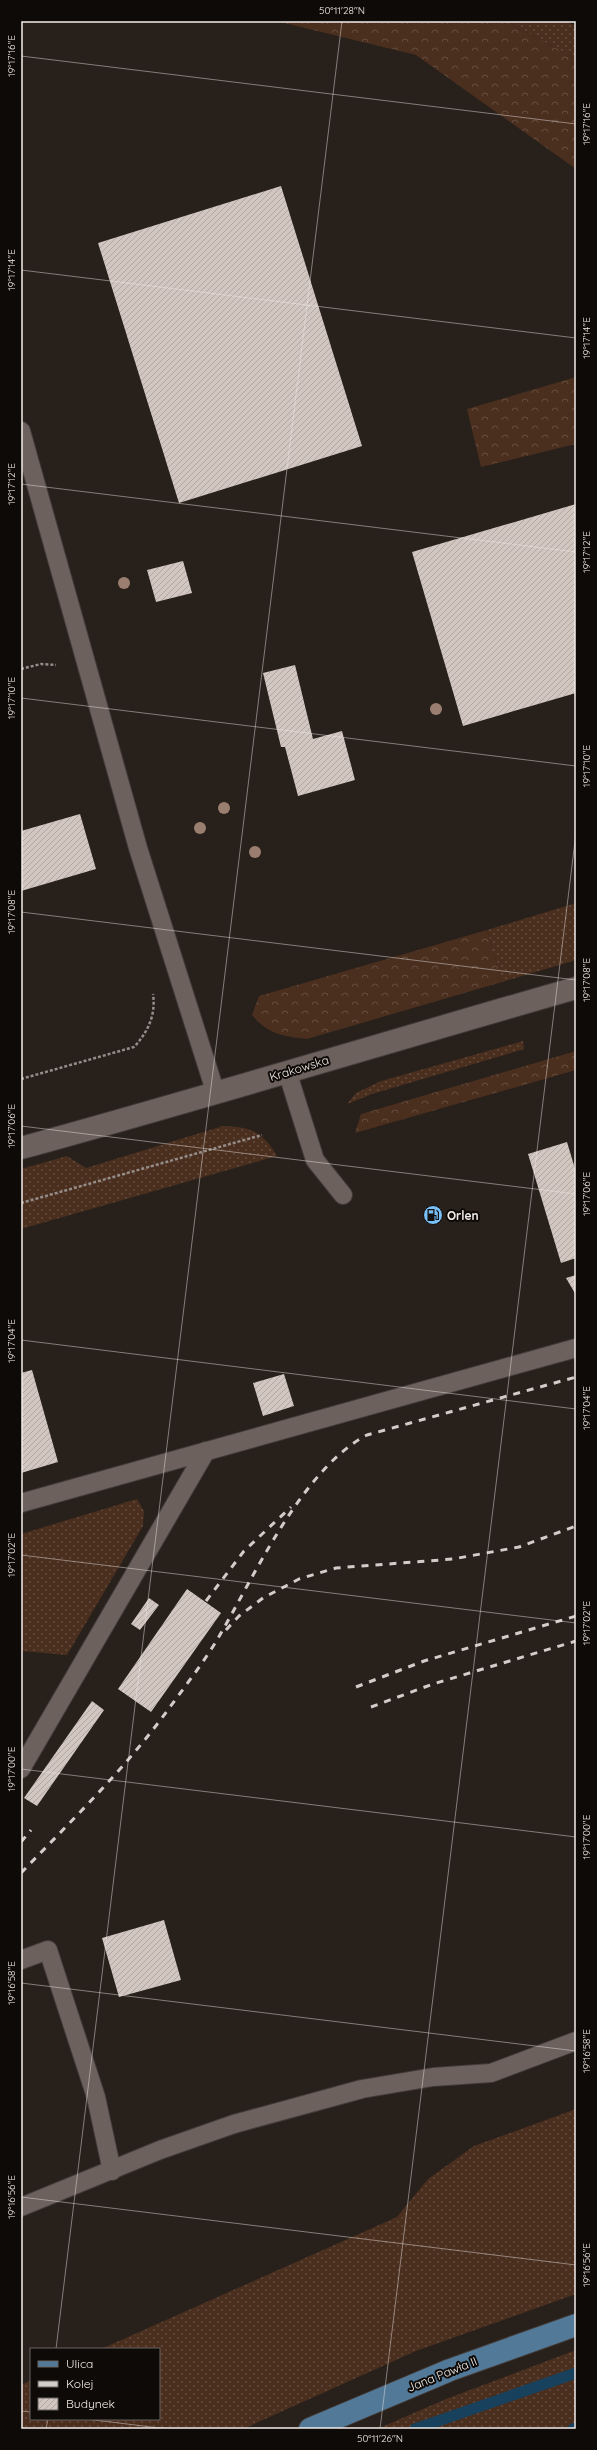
<svg xmlns="http://www.w3.org/2000/svg" width="597" height="2450" viewBox="0 0 597 2450" font-family="Quicksand,sans-serif">
  <style>
    .grass { fill: url(#grass-dots) }
    .forest { fill: url(#forest-crowns) }
    .lines { fill: none; stroke-linecap: round; stroke-linejoin: round }
    .stream { stroke: #18415e; stroke-width: 11 }
    .building { fill: url(#building-hatch) }
    .service-casing { stroke: #433b38; stroke-width: 20 }
    .tertiary-casing { stroke: #433b38; stroke-width: 24 }
    .primary-casing { stroke: #433b38; stroke-width: 24 }
    .path { stroke: #948d89; stroke-width: 2.5; stroke-dasharray: 3 2; stroke-linecap: butt }
    .service { stroke: #6c615c; stroke-width: 18 }
    .tertiary { stroke: #6c615c; stroke-width: 22 }
    .primary { stroke: #527a98; stroke-width: 22 }
    .rail { stroke: #d3cdc9; stroke-width: 3; stroke-dasharray: 7 7; stroke-linecap: butt }
    .tree { fill: #9a7f70 }
    .ticks { fill: none; stroke: #f4eeea; stroke-width: 1; stroke-opacity: 0.45 }
    .labels { text-anchor: middle; dominant-baseline: central; stroke-width: 4; stroke-linejoin: round; paint-order: stroke }
    .street-label { font-size: 12px; fill: #f4eeea; stroke: #0e0a08 }
    .poi-label { font-size: 12px; font-weight: bold; fill: #f4eeea; stroke: #0e0a08; text-anchor: start }
    .neatline { fill: none; stroke: #f4eeea; stroke-width: 1.5 }
    .ticks-label { font-size: 10px; text-anchor: middle; fill: #f4eeea }
  </style>
  <defs>
    <pattern id="grass-dots" width="8" height="8" patternUnits="userSpaceOnUse"><rect width="8" height="8" fill="#4a2e1e"/><path d="M2 2h.1M6 6h.1" fill="none" stroke="#654d3f" stroke-width="1.8" stroke-linecap="round"/></pattern>
    <pattern id="forest-crowns" width="20" height="18" patternUnits="userSpaceOnUse"><rect width="20" height="18" fill="#4a2e1e"/><path d="M2 6a3 3 0 1 1 6 0M12 15a3 3 0 1 1 6 0" fill="none" stroke="#654d3f"/></pattern>
    <pattern id="building-hatch" width="6" height="6" patternUnits="userSpaceOnUse"><rect width="6" height="6" fill="#d2c6c0"/><path d="M-1 1l2-2M0 6l6-6M5 7l2-2" fill="none" stroke="#b0a6a2"/></pattern>
  </defs>
  <rect width="100%" height="100%" fill="#28201b"/>
  <g class="grass">
    <path d="M506,21H565L576,26V59Z"/>
    <path d="M576,903V960L502,982L487,930Z"/>
    <path d="M523,1041L524,1049L372,1094L347,1104L356,1093L381,1081Z"/>
    <path d="M223,1126C251,1127 262,1131 277,1156L21,1229V1169L67,1156L86,1168Z"/>
    <path d="M137,1499L144,1511L143,1526L67,1655L21,1651V1534Z"/>
    <path d="M576,2109V2294L416,2351L243,2429H21V2385L31,2380V2419H159V2349H101L397,2217L428,2179L474,2146Z"/>
    <path d="M576,2350V2429H377L446,2399Z"/>
  </g>
  <g class="forest">
    <path d="M276,21H506L576,59V169L416,55Z"/>
    <path d="M576,377V444L481,467L467,409Z"/>
    <path d="M487,930L502,982L307,1039C282,1036 269,1035 252,1015L259,996Z"/>
    <path d="M576,1051V1070L355,1133L361,1114Z"/>
  </g>
  <g class="lines">
    <g class="stream">
      <path d="M415,2429L576,2373"/>
      <path d="M573,2429L576,2428"/>
    </g>
  </g>
  <g class="building">
    <path d="M281,186L362,446L179,503L98,243Z"/>
    <path d="M576,504V693L463,726L412,552Z"/>
    <path d="M183,561L192,593L156,602L147,570Z"/>
    <path d="M295,665L313,739L342,731L355,780L298,796L285,747H281L263,673Z"/>
    <path d="M80,814L96,869L21,891V831Z"/>
    <path d="M567,1142L576,1172V1258L561,1263L528,1154Z"/>
    <path d="M576,1275V1295L566,1278Z"/>
    <path d="M32,1370L58,1462L21,1473V1373Z"/>
    <path d="M284,1374L294,1406L263,1416L253,1383Z"/>
    <path d="M187,1589L221,1613L151,1712L118,1689Z"/>
    <path d="M149,1598L159,1605L140,1630L131,1624Z"/>
    <path d="M92,1701L104,1710L37,1806L24,1798Z"/>
    <path d="M164,1920L181,1980L119,1997L102,1938Z"/>
  </g>
  <g class="lines">
    <g class="service-casing">
      <g id="service">
        <path d="M21,431L138,848L216,1094"/>
        <path d="M287,1071L315,1160L343,1195"/>
        <path d="M21,1503L576,1348"/>
        <path d="M21,1769L206,1451"/>
        <path d="M21,1960L48,1950L96,2097L112,2171"/>
        <path d="M21,2207L160,2150L234,2124L362,2089L433,2077L491,2073L576,2041"/>
      </g>
    </g>
    <g class="tertiary-casing">
      <path id="tertiary" d="M21,1148C207,1097 391,1041 576,988"/>
    </g>
    <g class="primary-casing">
      <path id="primary" d="M310,2429L450,2370L576,2325"/>
    </g>
    <g class="path">
      <path d="M21,669L41,664L56,665"/>
      <path d="M21,1079L134,1047C148,1032 156,1015 153,994"/>
      <path d="M21,1203L262,1135"/>
    </g>
    <use href="#service" class="service"/>
    <use href="#tertiary" class="tertiary"/>
    <use href="#primary" class="primary"/>
    <g class="rail">
      <path d="M206,1601L244,1551L291,1507"/>
      <path d="M226,1630L239,1616L263,1598L299,1579L336,1568L453,1559L519,1547L576,1526"/>
      <path d="M356,1687L424,1661L576,1616"/>
      <path d="M371,1707L433,1684L576,1641"/>
      <path d="M21,1842L31,1830"/>
      <path d="M21,1873C73,1819 126,1768 170,1707C186,1685 203,1663 217,1640C254,1577 302,1469 367,1435L576,1377"/>
    </g>
  </g>
  <g class="tree">
    <circle cx="124" cy="583" r="6"/>
    <circle cx="436" cy="709" r="6"/>
    <circle cx="224" cy="808" r="6"/>
    <circle cx="200" cy="828" r="6"/>
    <circle cx="255" cy="852" r="6"/>
  </g>
  <path class="ticks" d="M21,56L576,124M21,270L576,338M21,484L576,552M21,698L576,766M21,912L576,980M21,1126L576,1194M21,1340L576,1409M21,1555L576,1623M21,1769L576,1837M21,1983L576,2051M21,2197L576,2265M56,2349L342,21M21,2411L31,2412M86,2419L168,2429M46,2429L48,2419M380,2429L576,833"/>
  <defs>
    <g id="fuel-disc" transform="scale(1)"><circle r="9.5" fill="#78bff7" stroke="#0e0a08"/><path d="M-5.5-6h7V0h2V4h1.3V-2.5L3-4.5l.8-.8L6-3V5H2.5V1h-1V6h-7ZM-4.2-4.7v3.2H.2V-4.7Z" fill="#111"/></g>
  </defs>
  <g fill-rule="evenodd">
    <use href="#fuel-disc" x="433" y="1215"/>
  </g>
  <g class="labels">
    <g class="street-label">
      <text transform="translate(299 1068) rotate(-17)">Krakowska</text>
      <text transform="translate(442 2374) rotate(-22)">Jana Pawła II</text>
    </g>
    <g class="poi-label">
      <text x="447" y="1215">Orlen</text>
    </g>
  </g>
  <rect width="597" height="2450" fill="none" stroke="#0e0a08" stroke-width="44"/>
  <rect x="30" y="2348" width="130" height="72" fill="#0e0a08" stroke="#6a6562"/>
  <rect x="38" y="2361" width="20" height="6" fill="#527a98" stroke="#6a6562"/>
  <text x="66" y="2368" font-size="12" fill="#f4eeea">Ulica</text>
  <rect x="38" y="2381" width="20" height="6" fill="#d3cdc9" stroke="#6a6562"/>
  <text x="66" y="2388" font-size="12" fill="#f4eeea">Kolej</text>
  <rect x="38" y="2398" width="20" height="12" fill="url(#building-hatch)" stroke="#6a6562"/>
  <text x="66" y="2408" font-size="12" fill="#f4eeea">Budynek</text>
  <rect x="22" y="22" width="553" height="2406" class="neatline"/>
  <g class="ticks-label">
    <text x="342" y="14">50°11'28"N</text>
    <text transform="translate(11 56) rotate(-90)" y="4">19°17'16"E</text>
    <text transform="translate(586 124) rotate(-90)" y="4">19°17'16"E</text>
    <text transform="translate(11 270) rotate(-90)" y="4">19°17'14"E</text>
    <text transform="translate(586 338) rotate(-90)" y="4">19°17'14"E</text>
    <text transform="translate(11 484) rotate(-90)" y="4">19°17'12"E</text>
    <text transform="translate(586 552) rotate(-90)" y="4">19°17'12"E</text>
    <text transform="translate(11 698) rotate(-90)" y="4">19°17'10"E</text>
    <text transform="translate(586 766) rotate(-90)" y="4">19°17'10"E</text>
    <text transform="translate(11 912) rotate(-90)" y="4">19°17'08"E</text>
    <text transform="translate(586 980) rotate(-90)" y="4">19°17'08"E</text>
    <text transform="translate(11 1126) rotate(-90)" y="4">19°17'06"E</text>
    <text transform="translate(586 1194) rotate(-90)" y="4">19°17'06"E</text>
    <text transform="translate(11 1341) rotate(-90)" y="4">19°17'04"E</text>
    <text transform="translate(586 1408) rotate(-90)" y="4">19°17'04"E</text>
    <text transform="translate(11 1555) rotate(-90)" y="4">19°17'02"E</text>
    <text transform="translate(586 1623) rotate(-90)" y="4">19°17'02"E</text>
    <text transform="translate(11 1769) rotate(-90)" y="4">19°17'00"E</text>
    <text transform="translate(586 1837) rotate(-90)" y="4">19°17'00"E</text>
    <text transform="translate(11 1983) rotate(-90)" y="4">19°16'58"E</text>
    <text transform="translate(586 2051) rotate(-90)" y="4">19°16'58"E</text>
    <text transform="translate(11 2197) rotate(-90)" y="4">19°16'56"E</text>
    <text transform="translate(586 2265) rotate(-90)" y="4">19°16'56"E</text>
    <text x="380" y="2442">50°11'26"N</text>
  </g>
</svg>
